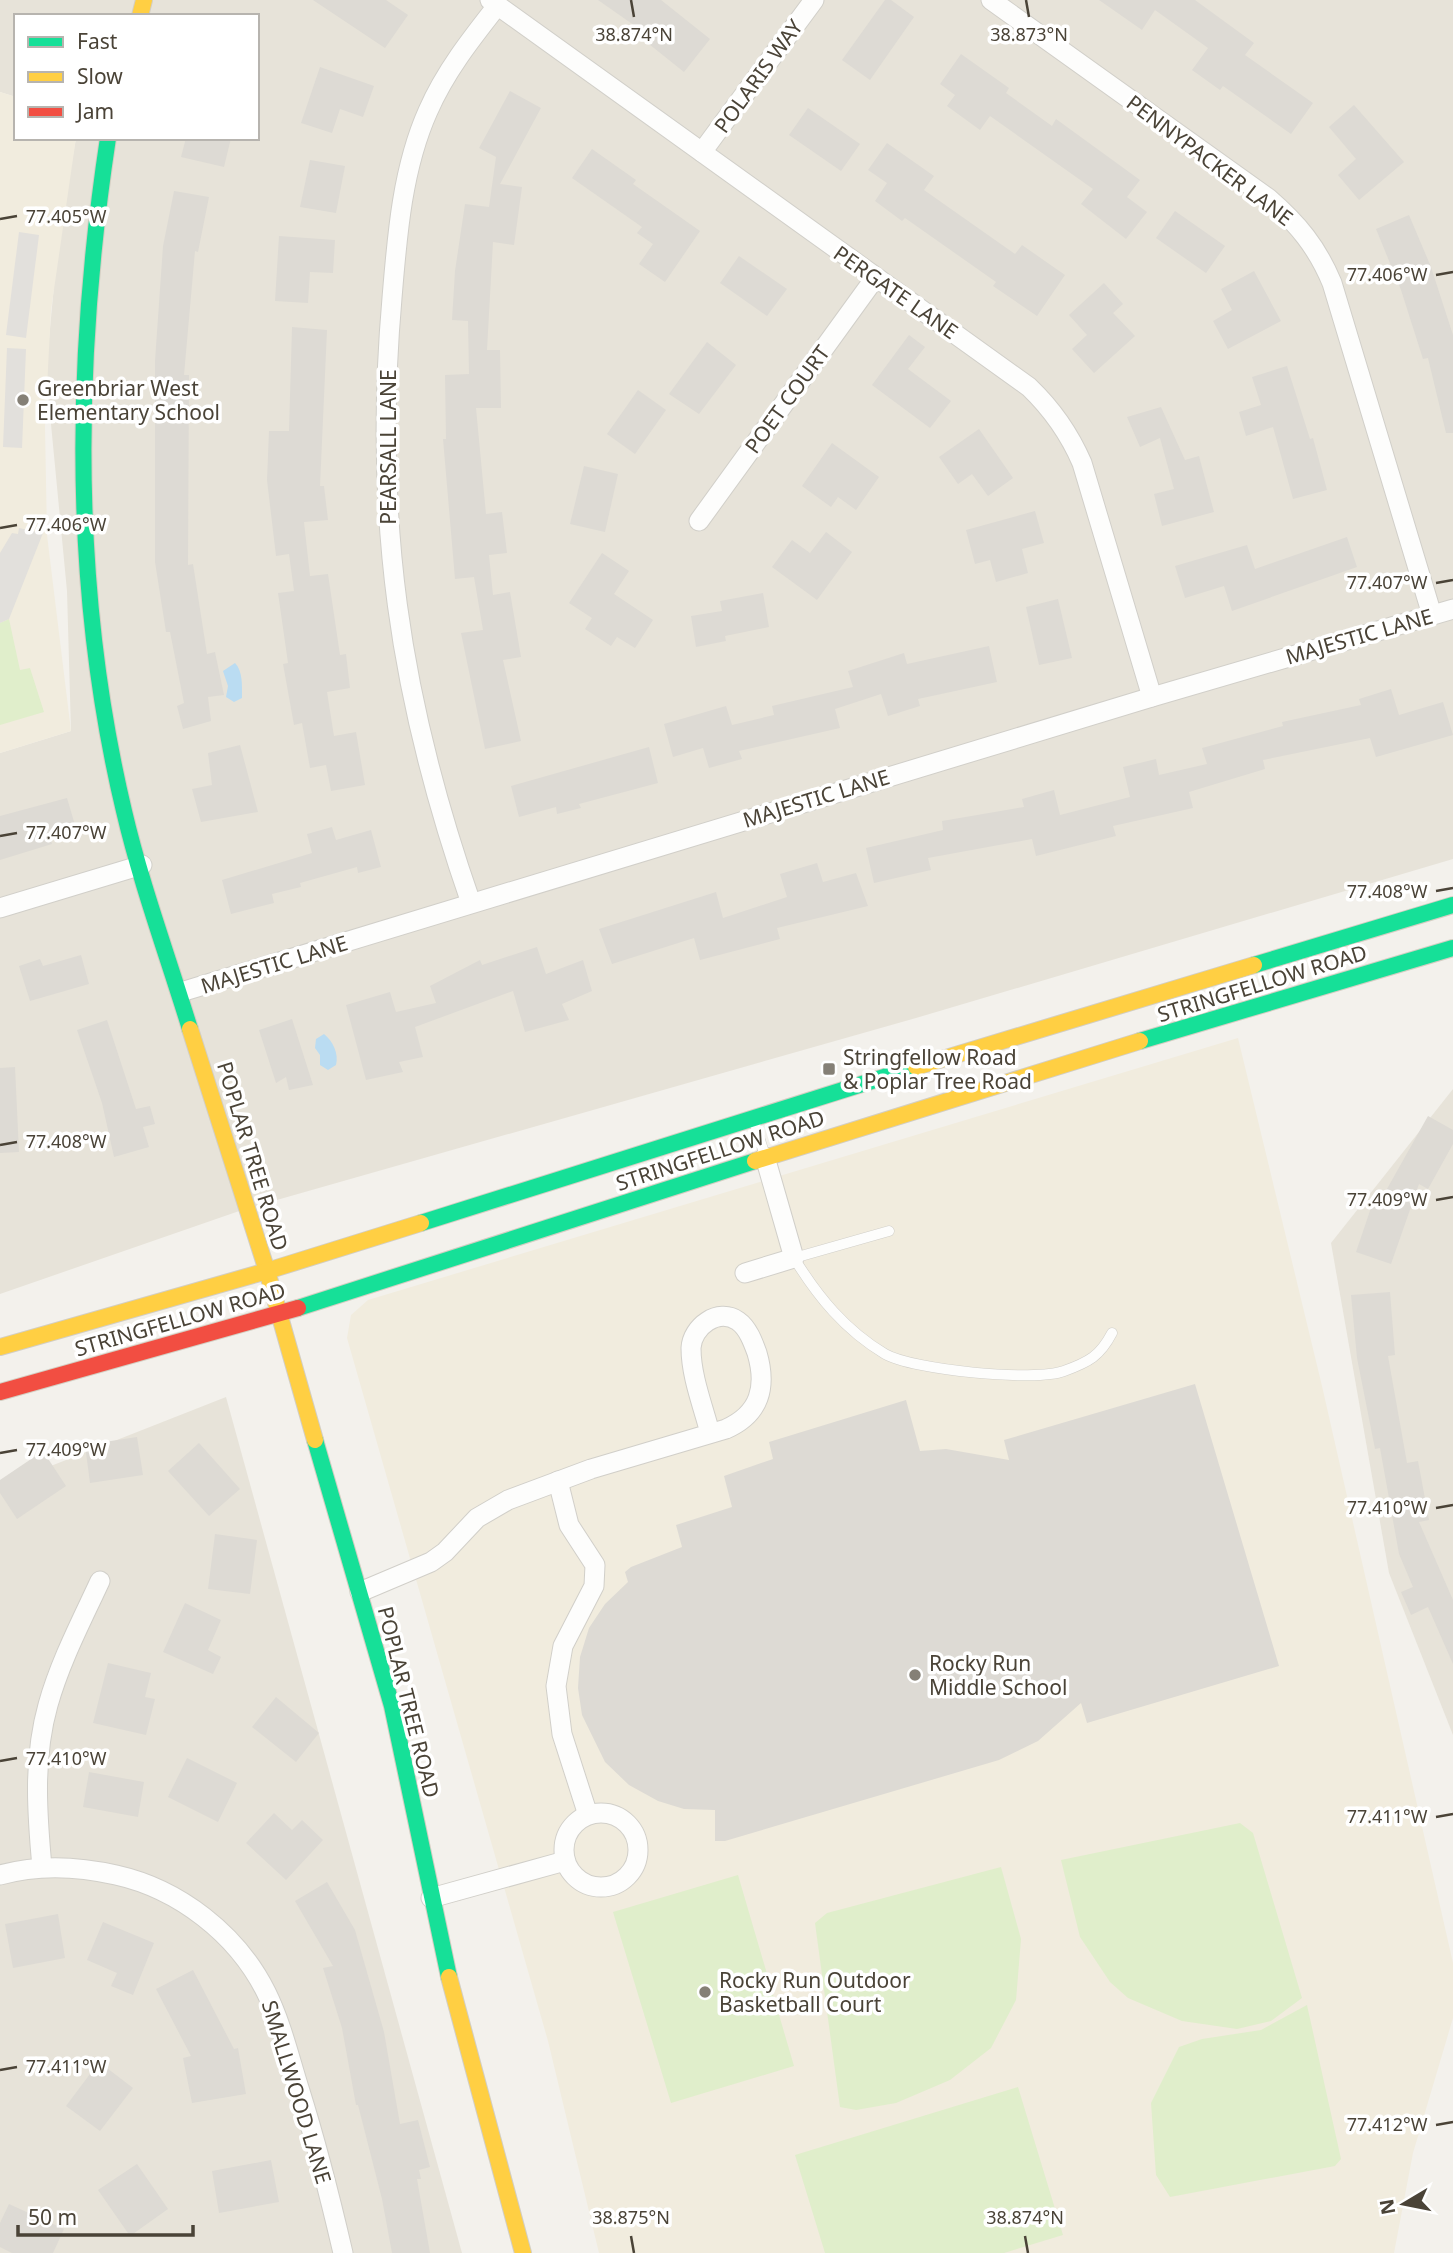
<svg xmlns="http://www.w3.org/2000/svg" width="1453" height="2253" viewBox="0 0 1453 2253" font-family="'Noto Sans',sans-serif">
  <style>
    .residential { fill: #e7e3d9 }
    .education { fill: #f1ecde }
    .green { fill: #e0eecb }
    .parking { fill: #e2e0dc }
    .water { fill: #badcf2 }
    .building { fill: #dddad4 }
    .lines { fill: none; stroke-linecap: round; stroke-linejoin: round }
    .lane-casing { stroke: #d1cfc9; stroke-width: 11 }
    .street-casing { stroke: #d1cfc9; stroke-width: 21 }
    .fast-casing { stroke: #d3cec2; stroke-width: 18 }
    .slow-casing { stroke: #d3cec2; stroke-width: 18 }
    .jam-casing { stroke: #d3cec2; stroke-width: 18 }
    .lane { stroke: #fdfdfc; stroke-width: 10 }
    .street { stroke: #fdfdfc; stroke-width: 19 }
    .fast { stroke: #16e098; stroke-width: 16 }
    .slow { stroke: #ffcf43; stroke-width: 16 }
    .jam { stroke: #f24e42; stroke-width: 16 }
    .ticks { fill: none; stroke: #4a4337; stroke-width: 2.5 }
    .poi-dot { fill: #858076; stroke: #fff; stroke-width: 2.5 }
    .labels { text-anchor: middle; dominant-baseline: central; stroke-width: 7; stroke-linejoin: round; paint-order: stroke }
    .street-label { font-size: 21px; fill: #4a4337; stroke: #fff }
    .poi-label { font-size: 21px; fill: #4a4337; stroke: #fff; text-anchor: start }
    .ticks-label { font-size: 18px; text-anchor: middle; fill: #4a4337; stroke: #fff; stroke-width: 7; stroke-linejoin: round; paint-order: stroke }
  </style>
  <rect width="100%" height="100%" fill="#f3f1ec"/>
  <g class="residential">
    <path d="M0,0H1453V859L916,1018L245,1209L0,1294V753L71,731L67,591L46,372L58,242L76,138H257V16H16V97L0,92Z"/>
    <path d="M1453,1089V1735L1389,1573L1331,1243Z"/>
    <path d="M226,1397L462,2253H0V1486Z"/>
  </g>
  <g class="education">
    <path d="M0,92L16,97V138H76L51,310L45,427L47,535L71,731L0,753Z"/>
    <path d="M1238,1038L1322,1386L1453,1963V2018L1413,2153L1394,2253H599L548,2041L347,1338L351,1315L368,1300Z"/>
  </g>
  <g class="green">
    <path d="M9,619L20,670L30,668L44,712L0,725V623Z"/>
    <path d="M1240,1823L1253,1833L1302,1998L1271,2021L1237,2029L1182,2021L1128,1998L1110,1982L1080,1937L1061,1860Z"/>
    <path d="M1001,1867L1021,1939L1016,2000L991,2048L950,2080L896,2103L856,2110L840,2107L815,1923L827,1913Z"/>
    <path d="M738,1875L794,2066L671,2103L613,1912Z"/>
    <path d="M1307,2005L1341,2159L1335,2166L1170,2197L1156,2175L1151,2103L1179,2047L1202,2039L1261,2030Z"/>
    <path d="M1018,2087L1063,2235L1004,2253H825L795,2155Z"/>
  </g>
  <g class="parking">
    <path d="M19,232L39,235L26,338L6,335Z"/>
    <path d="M7,348L26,349L22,448L3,447Z"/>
    <path d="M19,528L43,533L9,619L0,623V553L12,533L18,534Z"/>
  </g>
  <g class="water">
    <path d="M235,663C243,671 242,686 242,698L234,702L226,697L228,686L223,671Z"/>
    <path d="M324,1034C333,1041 339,1054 336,1065L328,1070L320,1065V1055L315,1048L316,1039Z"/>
  </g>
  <g class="building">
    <path d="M313,0H386L408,15L385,48Z"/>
    <path d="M598,0H661L710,39L684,72L634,32L638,28Z"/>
    <path d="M885,0H891L914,17L870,80L842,60Z"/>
    <path d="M1099,0H1195L1254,43L1245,55L1313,103L1291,134L1223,86L1220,90L1192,70L1208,48L1155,10L1142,30Z"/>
    <path d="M961,54L1009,88L1006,93L1052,126L1056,119L1140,180L1127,197L1147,212L1126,239L1081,204L1093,189L990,116L980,130L947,106L955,95L940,84Z"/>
    <path d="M320,67L374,86L363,117L340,109L332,133L301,123Z"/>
    <path d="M510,91L541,108L500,184L522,187L514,245L493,242L487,350H500L501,408H476L486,514L502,512L507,553L489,555L493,595L510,592L521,657L503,660L521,741L485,749L461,633L483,630L474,577L455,579L443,439H446L445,375L469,374L468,321L452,320L455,271L465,204L489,207L496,157L479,148Z"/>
    <path d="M1354,105L1404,162L1359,200L1338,175L1356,159L1329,127Z"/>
    <path d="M808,108L860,144L841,171L789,135Z"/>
    <path d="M186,138H231L224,167L181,157Z"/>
    <path d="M887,143L934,176L924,190L1015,254L1022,245L1065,275L1037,316L993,286L996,282L905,218L902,221L875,201L887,183L868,170Z"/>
    <path d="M592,149L636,180L633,184L700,231L665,282L639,264L653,244L637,233L642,227L572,178Z"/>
    <path d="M310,160L345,166L336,213L300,207Z"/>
    <path d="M174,191L209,197L198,252L195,251L184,375H189L188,565L193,564L207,654L215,652L224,695L208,697L211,721L183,729L177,706L184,703L170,632H166L155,562V361L163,246Z"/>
    <path d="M1175,211L1225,246L1206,273L1156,238Z"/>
    <path d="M1409,215L1431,267L1453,335V433H1446L1428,358L1423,359L1401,290L1376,229Z"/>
    <path d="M279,236L335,240L333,273L310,272L308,303L275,301Z"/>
    <path d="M739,256L787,289L767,316L720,283Z"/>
    <path d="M1254,271L1281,321L1228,349L1213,321L1232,310L1221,289Z"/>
    <path d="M1104,283L1123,304L1113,313L1135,336L1094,373L1072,349L1087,335L1069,315Z"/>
    <path d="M292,327L327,330L320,486H324L328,520L304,522L310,576L328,574L340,655L346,654L350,688L327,692L334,736L356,732L365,785L331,791L326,765L310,768L302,723L294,725L283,664L288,663L278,593L294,591L289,554L276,556L267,480L269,431H289Z"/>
    <path d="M909,335L925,347L908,369L951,401L930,428L872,385Z"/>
    <path d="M707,342L736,365L699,414L669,394Z"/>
    <path d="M1287,366L1310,439L1313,438L1327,490L1293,499L1273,427L1246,436L1239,412L1261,405L1252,377Z"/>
    <path d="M638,390L666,410L635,454L607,434Z"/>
    <path d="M1161,407L1185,460L1199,456L1214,512L1162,526L1154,494L1174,489L1160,438L1140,447L1127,417Z"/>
    <path d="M979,429L1013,478L988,496L972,474L958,484L939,457Z"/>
    <path d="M832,443L879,477L856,510L838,497L831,507L802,486Z"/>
    <path d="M584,466L618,474L605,532L570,524Z"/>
    <path d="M1035,511L1044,543L1022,549L1028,573L996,582L990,560L975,564L966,530Z"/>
    <path d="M826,532L852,552L817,600L772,567L792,540L810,553Z"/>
    <path d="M1347,537L1357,567L1232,611L1224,586L1185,598L1175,566L1247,545L1255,569Z"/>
    <path d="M602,553L629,571L614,594L653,620L635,648L617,637L611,646L585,629L592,618L569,603Z"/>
    <path d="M763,593L769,627L725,636L726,641L696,647L691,616L722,611L720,601Z"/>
    <path d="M1058,599L1072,658L1039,665L1026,607Z"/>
    <path d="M989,646L997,682L918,699L920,706L888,716L881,694L835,709L840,728L739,751L742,759L709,768L703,748L673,757L664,724L726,706L732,725L774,715L772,706L853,687L848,671L904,653L907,664Z"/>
    <path d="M1391,689L1399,715L1443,702L1453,735L1376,757L1370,738L1263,760L1265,769L1189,792L1193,808L1113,826L1116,836L1036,856L1032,839L928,858L931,870L874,883L866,848L943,830L942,821L1024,807L1022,799L1054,790L1060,815L1130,797L1123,767L1156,759L1159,775L1207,764L1202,748L1283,726L1282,722L1361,705L1359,699Z"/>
    <path d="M240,745L258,812L201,822L192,789L212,785L208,753Z"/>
    <path d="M649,747L658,783L579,804L581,808L557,814L556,807L519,817L511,786Z"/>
    <path d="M67,798L75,825L49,833L52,844L0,860V816Z"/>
    <path d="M332,827L336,840L371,830L381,867L358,873L357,867L300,883L301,887L272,894L274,903L231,914L222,880L312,853L307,834Z"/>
    <path d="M817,863L823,882L856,873L868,906L777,928L780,939L700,960L694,938L612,964L599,929L716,892L723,918L787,897L780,874Z"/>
    <path d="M537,947L546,974L583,960L592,991L562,1004L569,1020L525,1032L513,991L415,1027L423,1057L399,1062L403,1072L366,1080L346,1005L390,992L396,1012L436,1003L430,986L480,960L482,965Z"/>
    <path d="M81,955L89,984L30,1001L19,966L40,959L43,966Z"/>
    <path d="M292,1019L313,1085L289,1090L286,1077L276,1083L259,1030Z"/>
    <path d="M107,1020L136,1109L150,1106L155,1124L143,1127L149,1147L114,1157L102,1103L77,1030Z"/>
    <path d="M15,1067L19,1152L0,1153V1068Z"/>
    <path d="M1428,1116L1453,1130V1144L1428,1189L1419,1184L1391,1264L1356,1252L1376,1193L1383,1196Z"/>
    <path d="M1390,1292L1395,1355L1388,1356L1407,1463L1418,1461L1429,1520L1419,1522L1453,1600V1664L1428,1607L1411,1615L1401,1592L1413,1587L1399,1554L1380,1448L1375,1449L1357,1358L1351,1295Z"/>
    <path d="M1195,1384L1279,1666L1087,1723L1081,1703L1038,1741L999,1760L725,1841H715V1810L684,1809L658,1801L629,1785L605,1762L582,1715L578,1688L580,1657L589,1628L605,1604L628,1582L625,1572L631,1567L682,1547L676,1525L732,1507L724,1476L773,1459L769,1442L906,1400L920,1451L946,1449L1009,1460L1004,1440Z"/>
    <path d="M137,1437L143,1475L90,1483L85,1445Z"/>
    <path d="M199,1443L240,1489L209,1516L168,1471Z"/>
    <path d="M43,1451L66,1486L17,1519L0,1493V1480Z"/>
    <path d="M215,1534L257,1540L250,1594L208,1589Z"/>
    <path d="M185,1603L221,1620L208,1650L221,1657L213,1674L163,1652Z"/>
    <path d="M108,1663L151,1673L145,1697L155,1699L146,1735L93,1723Z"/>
    <path d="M276,1697L319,1733L296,1762L252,1727Z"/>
    <path d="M187,1758L237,1783L218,1822L168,1797Z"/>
    <path d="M89,1772L144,1782L138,1817L83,1807Z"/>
    <path d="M274,1813L292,1830L302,1820L323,1840L286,1880L246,1843Z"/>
    <path d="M327,1882L355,1930L384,2032L400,2124L418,2120L430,2167L419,2170L421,2179H417L430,2253H392L382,2199L358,2105H356L342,2028L323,1968L333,1966L295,1901Z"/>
    <path d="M58,1914L65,1958L13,1968L5,1924Z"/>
    <path d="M103,1922L154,1943L133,1995L111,1986L117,1973L87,1960Z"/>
    <path d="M193,1970L234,2049L238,2048L246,2094L192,2103L183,2058L191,2056L156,1989Z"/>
    <path d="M99,2062L133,2088L100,2131L66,2106Z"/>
    <path d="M271,2160L279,2202L219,2213L212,2171Z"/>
    <path d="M137,2164L168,2209L130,2236L98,2190Z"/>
    <path d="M9,2204L64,2229L53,2253H12L0,2247V2223Z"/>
  </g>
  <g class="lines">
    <g class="lane-casing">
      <g id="lane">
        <path d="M754,1121L765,1156"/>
        <path d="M889,1231L794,1258C818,1297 845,1330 885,1354C913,1370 1035,1382 1064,1371C1089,1362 1100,1356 1112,1333"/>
      </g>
    </g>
    <g class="street-casing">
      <g id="street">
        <path d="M490,0L1029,387C1053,410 1069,433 1082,463L1152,697"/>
        <path d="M991,0L1268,198C1298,224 1317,247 1332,283L1432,615"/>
        <path d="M702,152L814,0"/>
        <path d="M699,521L875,278"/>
        <path d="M471,903C399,697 373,516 392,298C397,237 402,169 428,111C445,72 471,39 497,6"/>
        <path d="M0,908L142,865"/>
        <path d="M181,992L1152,697L1453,609"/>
        <path d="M745,1273L794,1258L765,1157"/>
        <path d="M558,1481L569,1525L595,1565L594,1586L563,1646L556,1686L562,1734L588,1815"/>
        <path d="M360,1592L431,1562L445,1552L477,1518L508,1500L591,1469L726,1429C760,1414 767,1387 757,1353C753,1342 748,1328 738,1321C718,1307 692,1327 691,1348C691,1376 703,1406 710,1433"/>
        <circle cx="601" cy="1850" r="37"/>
        <path d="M42,1867C37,1813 33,1758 48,1705C60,1662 81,1622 100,1581"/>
        <path d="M0,1875C39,1864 77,1866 116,1875C179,1889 237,1934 266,1992C281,2022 289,2056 299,2088C316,2142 330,2197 343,2253"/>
        <path d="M431,1898L565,1861"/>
      </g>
    </g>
    <g class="fast-casing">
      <g id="fast">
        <path d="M108,138C74,362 71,589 124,811C141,884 168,957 190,1029"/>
        <path d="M1254,965L1453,905"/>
        <path d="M1140,1041L1453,948"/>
        <path d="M421,1223L916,1067"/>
        <path d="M298,1308L755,1161"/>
        <path d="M315,1440L392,1706L449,1977"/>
      </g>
    </g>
    <g class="slow-casing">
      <g id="slow">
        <path d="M140,16L144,0"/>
        <path d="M190,1029L267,1271L315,1440"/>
        <path d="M916,1067L1254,965"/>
        <path d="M755,1161L1140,1041"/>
        <path d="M0,1347L267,1271L421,1223"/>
        <path d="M449,1977L523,2253"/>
      </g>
    </g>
    <g class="jam-casing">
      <path id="jam" d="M0,1392L298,1308"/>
    </g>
    <use href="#lane" class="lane"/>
    <use href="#street" class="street"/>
    <use href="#fast" class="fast"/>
    <use href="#slow" class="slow"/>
    <use href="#jam" class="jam"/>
  </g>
  <path class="ticks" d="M631,0L634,17M1026,0L1029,17M0,219L17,216M1436,275L1453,272M0,528L17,525M1436,583L1453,580M0,836L17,833M1436,891L1453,888M0,1145L17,1142M1436,1200L1453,1197M0,1453L17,1450M1436,1508L1453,1505M0,1761L17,1758M1436,1817L1453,1814M0,2070L17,2067M1436,2125L1453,2122M631,2236L634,2253M1025,2236L1028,2253"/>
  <g class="poi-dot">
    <circle cx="23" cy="400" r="7"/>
    <rect x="822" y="1062" width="14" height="14" rx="3.5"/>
    <circle cx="915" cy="1675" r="7"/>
    <circle cx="705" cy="1992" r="7"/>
  </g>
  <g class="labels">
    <g class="street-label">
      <text transform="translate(758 76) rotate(-54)">POLARIS WAY</text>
      <text transform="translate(1210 160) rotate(37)">PENNYPACKER LANE</text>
      <text transform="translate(896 292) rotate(35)">PERGATE LANE</text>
      <text transform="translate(787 399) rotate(-54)">POET COURT</text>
      <text transform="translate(388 447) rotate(-90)">PEARSALL LANE</text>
      <text transform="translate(1359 636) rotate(-16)">MAJESTIC LANE</text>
      <text transform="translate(816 798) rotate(-17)">MAJESTIC LANE</text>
      <text transform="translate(274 964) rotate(-17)">MAJESTIC LANE</text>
      <text transform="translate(1262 983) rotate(-17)">STRINGFELLOW ROAD</text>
      <text transform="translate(720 1150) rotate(-18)">STRINGFELLOW ROAD</text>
      <text transform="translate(253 1156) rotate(73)">POPLAR TREE ROAD</text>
      <text transform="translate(180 1319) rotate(-16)">STRINGFELLOW ROAD</text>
      <text transform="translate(409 1702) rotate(76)">POPLAR TREE ROAD</text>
      <text transform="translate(297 2092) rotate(73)">SMALLWOOD LANE</text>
    </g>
    <g class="poi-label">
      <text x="37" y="388">Greenbriar West<tspan x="37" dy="24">Elementary School</tspan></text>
      <text x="843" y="1057">Stringfellow Road<tspan x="843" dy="24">&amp; Poplar Tree Road</tspan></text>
      <text x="929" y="1663">Rocky Run<tspan x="929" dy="24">Middle School</tspan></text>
      <text x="719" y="1980">Rocky Run Outdoor<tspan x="719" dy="24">Basketball Court</tspan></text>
    </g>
  </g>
  <g class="ticks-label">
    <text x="634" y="41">38.874°N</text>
    <text x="1029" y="41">38.873°N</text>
    <text x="66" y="223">77.405°W</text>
    <text x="1387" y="281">77.406°W</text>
    <text x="66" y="531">77.406°W</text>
    <text x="1387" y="589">77.407°W</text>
    <text x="66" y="839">77.407°W</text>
    <text x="1387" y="898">77.408°W</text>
    <text x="66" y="1148">77.408°W</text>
    <text x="1387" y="1206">77.409°W</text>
    <text x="66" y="1456">77.409°W</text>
    <text x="1387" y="1514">77.410°W</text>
    <text x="66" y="1765">77.410°W</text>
    <text x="1387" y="1823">77.411°W</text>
    <text x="66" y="2073">77.411°W</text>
    <text x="1387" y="2131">77.412°W</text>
    <text x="631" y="2224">38.875°N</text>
    <text x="1025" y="2224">38.874°N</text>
  </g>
  <rect x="14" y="14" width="245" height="126" fill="#ffffff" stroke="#b7b4af" stroke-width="2"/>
  <rect x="28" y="37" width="35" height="10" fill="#16e098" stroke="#b7b4af" stroke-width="2"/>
  <text x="77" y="49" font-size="21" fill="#4a4337">Fast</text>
  <rect x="28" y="72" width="35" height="10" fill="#ffcf43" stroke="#b7b4af" stroke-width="2"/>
  <text x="77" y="84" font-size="21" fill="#4a4337">Slow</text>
  <rect x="28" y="107" width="35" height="10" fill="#f24e42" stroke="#b7b4af" stroke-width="2"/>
  <text x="77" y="119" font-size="21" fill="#4a4337">Jam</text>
  <g transform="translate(1404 2204) rotate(260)" stroke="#ffffff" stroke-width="5" paint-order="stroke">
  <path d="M0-5L12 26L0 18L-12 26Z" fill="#4a4337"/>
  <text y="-10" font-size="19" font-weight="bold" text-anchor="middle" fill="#4a4337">N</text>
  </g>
  <path d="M18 2225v10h175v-10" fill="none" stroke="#4a4337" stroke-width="3.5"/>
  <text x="28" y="2225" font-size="21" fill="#4a4337" stroke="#ffffff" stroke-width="5" paint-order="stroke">50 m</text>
</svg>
